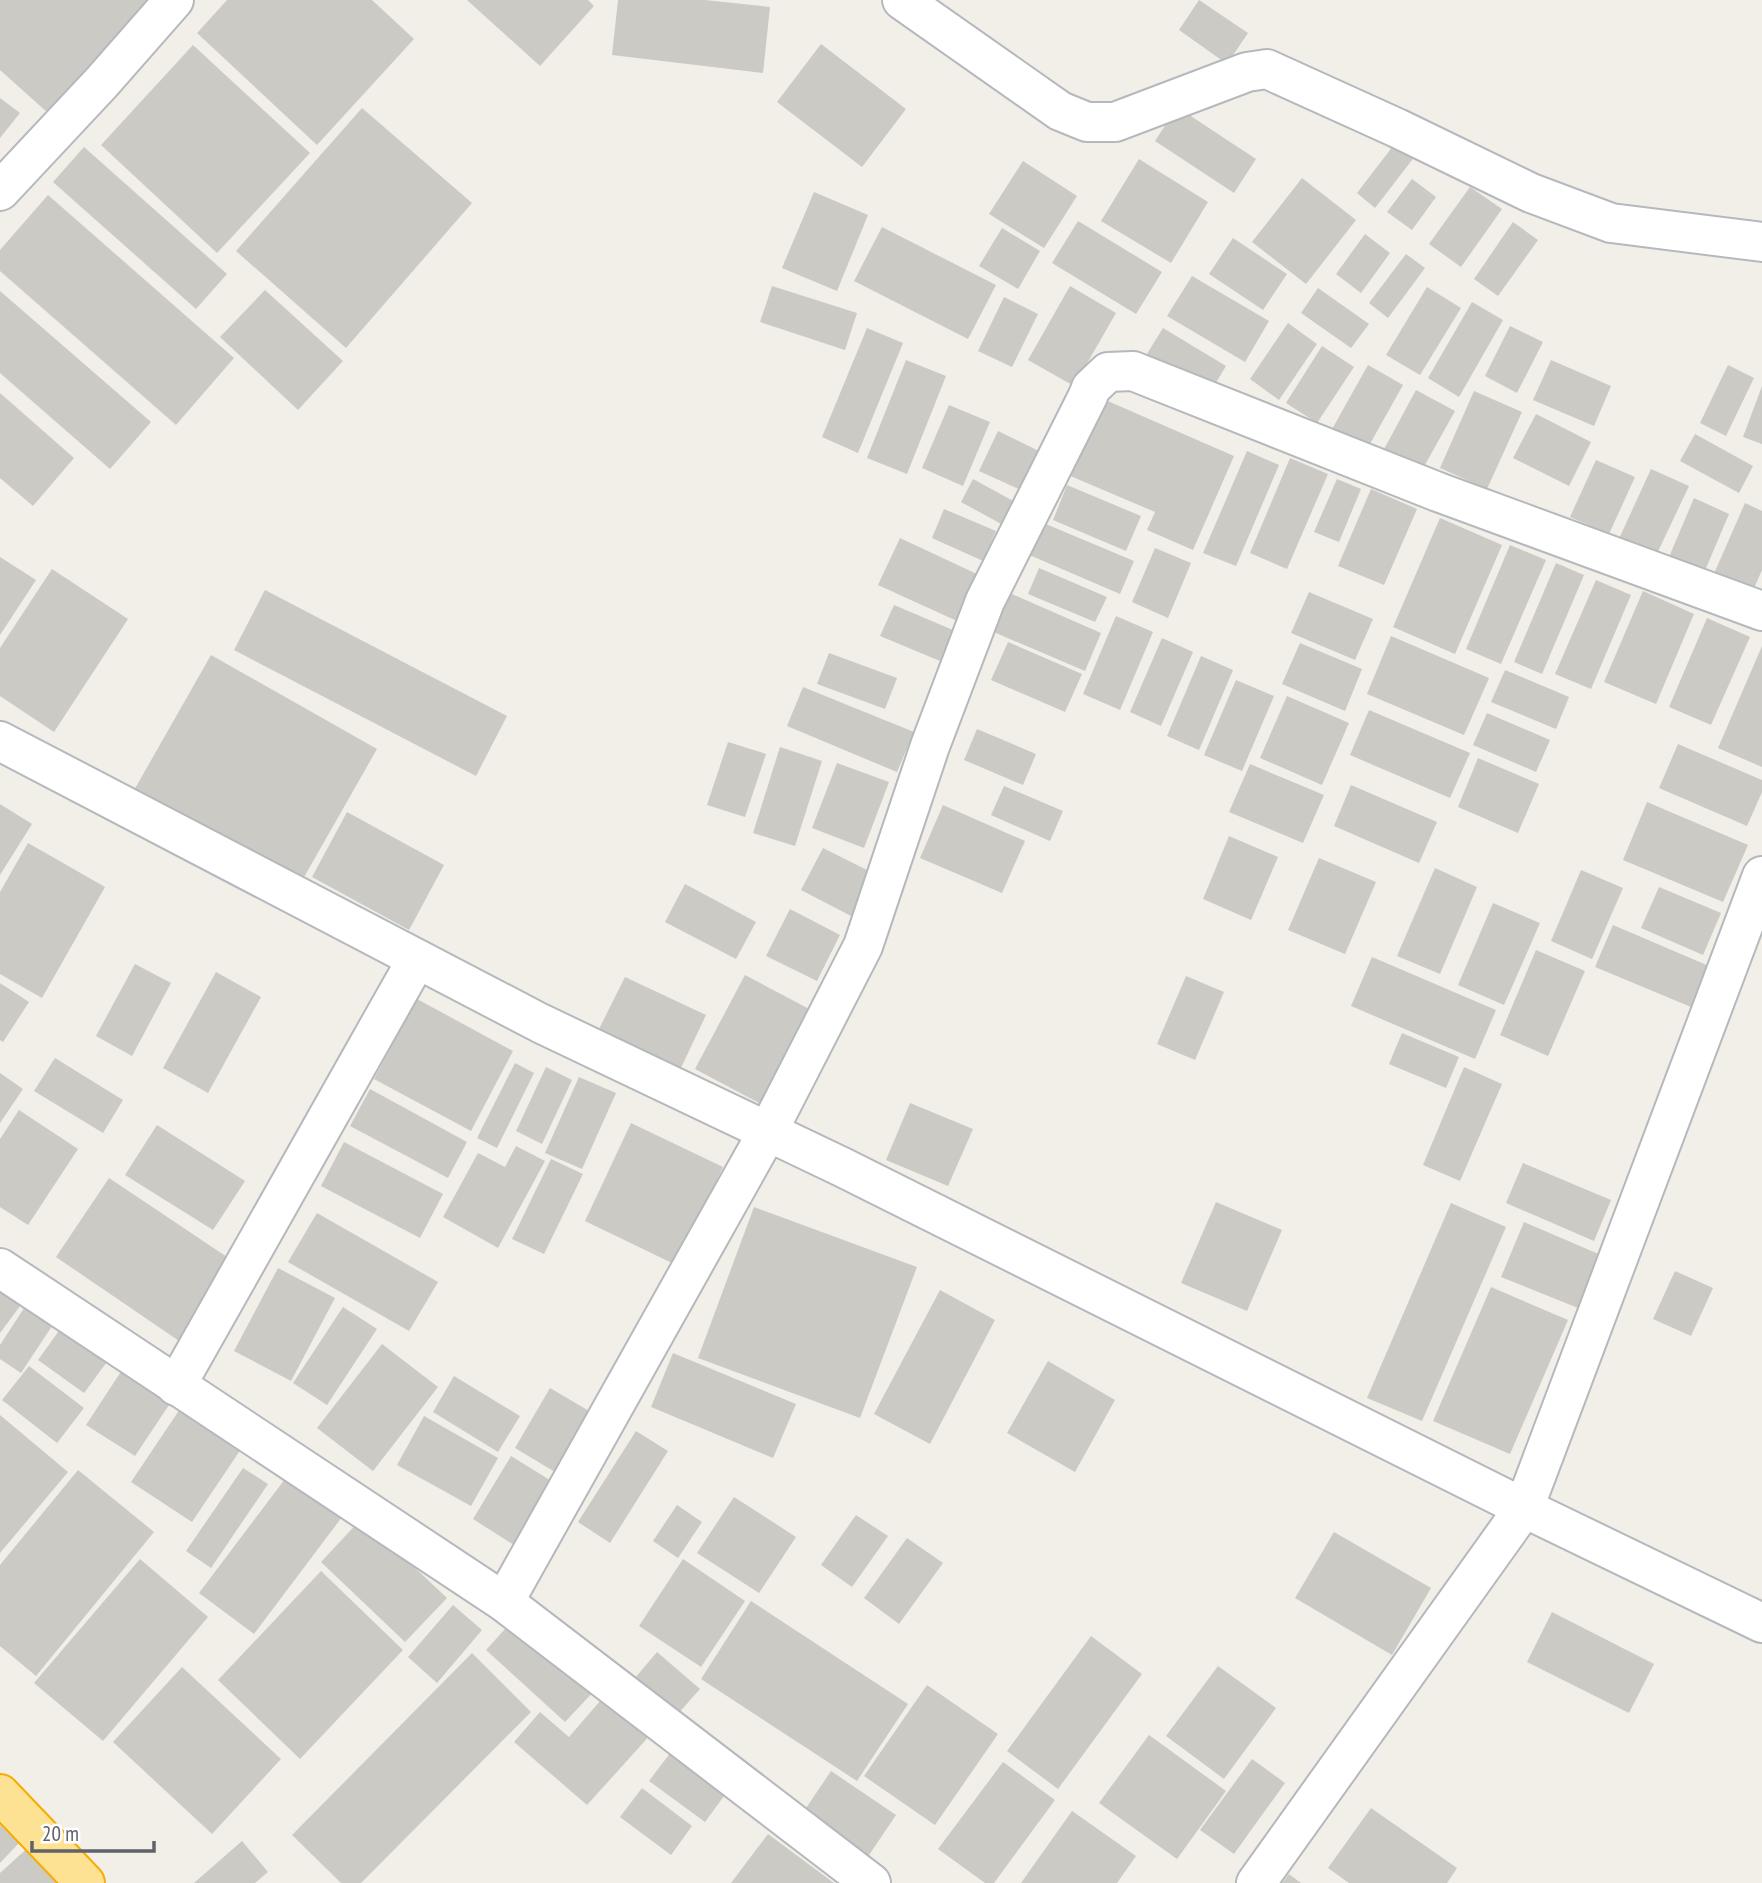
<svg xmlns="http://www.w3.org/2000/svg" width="1762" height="1883" viewBox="0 0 1762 1883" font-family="'PT Sans Narrow',sans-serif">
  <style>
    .building { fill: #cccac5 }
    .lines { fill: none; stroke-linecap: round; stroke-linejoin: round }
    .minor-casing { stroke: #b5b8bc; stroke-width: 42 }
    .highway-casing { stroke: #f9ab00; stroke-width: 42 }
    .minor { stroke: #fff; stroke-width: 38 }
    .highway { stroke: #fde293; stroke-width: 38 }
  </style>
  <rect width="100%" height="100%" fill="#f1efe8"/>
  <g class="building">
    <path d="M0,0H149L48,113L0,70Z"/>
    <path d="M227,0H372L414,39L317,145L197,33Z"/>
    <path d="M467,0H588L594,6L540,66Z"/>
    <path d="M618,0H705L770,7L763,73L612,55Z"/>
    <path d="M1199,0L1248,33L1227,64L1179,30Z"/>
    <path d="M821,44L906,109L862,167L777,102Z"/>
    <path d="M193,45L310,153L217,253L101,145Z"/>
    <path d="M0,98L20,113L0,138Z"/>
    <path d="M1177,107L1256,159L1234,193L1155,141Z"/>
    <path d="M362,108L472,203L346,348L236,251Z"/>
    <path d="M1403,133L1422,147L1375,208L1357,193Z"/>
    <path d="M84,147L227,274L196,309L53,182Z"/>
    <path d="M1139,159L1208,202L1171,263L1101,221Z"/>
    <path d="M1023,161L1077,196L1044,248L989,214Z"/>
    <path d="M1302,178L1356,220L1306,284L1252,242Z"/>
    <path d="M1412,179L1436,197L1412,230L1387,212Z"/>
    <path d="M1470,187L1502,209L1461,267L1429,244Z"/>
    <path d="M814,192L868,215L837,291L782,268Z"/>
    <path d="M48,195L234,358L176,425L0,271V250Z"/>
    <path d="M1078,221L1162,272L1136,314L1052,263Z"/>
    <path d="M1513,222L1538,240L1498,296L1474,279Z"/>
    <path d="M882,227L996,285L968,339L854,281Z"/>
    <path d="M1002,228L1040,251L1018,289L979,266Z"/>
    <path d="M1365,234L1390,253L1361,293L1336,274Z"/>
    <path d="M1233,238L1287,274L1263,310L1209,274Z"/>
    <path d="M1406,254L1425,268L1388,318L1369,303Z"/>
    <path d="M1192,276L1269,321L1245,362L1167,316Z"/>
    <path d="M772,286L857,313L845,350L760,322Z"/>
    <path d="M1070,286L1116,313L1074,386L1028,360Z"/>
    <path d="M1427,287L1461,308L1420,375L1386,355Z"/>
    <path d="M1318,288L1369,324L1351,348L1301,313Z"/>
    <path d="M265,290L343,361L298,410L220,337Z"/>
    <path d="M0,291L151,422L110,469L0,373Z"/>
    <path d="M1004,297L1038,314L1012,367L978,351Z"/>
    <path d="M1472,302L1503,320L1459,397L1428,378Z"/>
    <path d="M1288,323L1317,344L1279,400L1250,379Z"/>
    <path d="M1510,326L1543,342L1517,393L1485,376Z"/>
    <path d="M867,328L903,343L858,453L822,437Z"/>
    <path d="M1163,328L1226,366L1208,396L1145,357Z"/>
    <path d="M1322,346L1354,367L1317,423L1286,403Z"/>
    <path d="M906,360L946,376L907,474L867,458Z"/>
    <path d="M1551,360L1611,386L1594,426L1533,400Z"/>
    <path d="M1368,365L1403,385L1366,451L1331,431Z"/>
    <path d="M1728,365L1754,378L1726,436L1700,423Z"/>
    <path d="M1762,386V444L1743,437Z"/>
    <path d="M1416,390L1455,411L1421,472L1383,451Z"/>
    <path d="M1474,391L1522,412L1487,489L1440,468Z"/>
    <path d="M0,393L74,458L33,506L0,478Z"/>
    <path d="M1094,395L1234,456L1193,550L1147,530L1155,512L1061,472Z"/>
    <path d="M949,405L990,422L963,486L922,468Z"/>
    <path d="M1536,414L1591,442L1569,486L1513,458Z"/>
    <path d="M998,431L1041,452L1023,491L979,471Z"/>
    <path d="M1695,434L1753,466L1739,493L1680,461Z"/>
    <path d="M1247,451L1279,465L1236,566L1203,553Z"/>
    <path d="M1290,458L1328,474L1287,569L1250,553Z"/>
    <path d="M1596,460L1635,477L1609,534L1570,517Z"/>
    <path d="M1651,469L1689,486L1654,560L1617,543Z"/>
    <path d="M973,479L1017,503L1005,526L961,502Z"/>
    <path d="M1337,479L1361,489L1339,542L1314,532Z"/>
    <path d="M1067,485L1141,516L1126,551L1053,520Z"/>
    <path d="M1371,489L1417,509L1384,585L1338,566Z"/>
    <path d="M1694,498L1729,514L1701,580L1666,564Z"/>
    <path d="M1745,503L1762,511V570L1748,602L1709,585Z"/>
    <path d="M944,509L996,531L983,561L932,538Z"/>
    <path d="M1440,518L1502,545L1455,654L1393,627Z"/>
    <path d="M1041,522L1134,561L1120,594L1027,554Z"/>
    <path d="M900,538L979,575L957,621L878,585Z"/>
    <path d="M1510,545L1546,560L1501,664L1466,649Z"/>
    <path d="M1155,548L1191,563L1168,618L1132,602Z"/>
    <path d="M0,557L36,580L0,635Z"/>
    <path d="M1556,563L1584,575L1542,674L1514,662Z"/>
    <path d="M1039,568L1107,597L1095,622L1028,594Z"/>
    <path d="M52,569L128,619L54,732L0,696V648Z"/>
    <path d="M1596,580L1631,595L1591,689L1555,674Z"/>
    <path d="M265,590L507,716L476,776L234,650Z"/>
    <path d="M1005,591L1101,633L1085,671L989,630Z"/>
    <path d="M1643,591L1694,614L1656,704L1604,682Z"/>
    <path d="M1309,592L1373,619L1355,660L1291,633Z"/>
    <path d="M894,605L953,630L940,661L880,636Z"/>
    <path d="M1116,616L1153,632L1120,710L1083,694Z"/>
    <path d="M1707,618L1750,637L1711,725L1669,707Z"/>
    <path d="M1391,636L1489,678L1464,735L1367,694Z"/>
    <path d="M1162,638L1193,652L1161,726L1130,712Z"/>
    <path d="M1008,642L1082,674L1065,712L991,680Z"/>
    <path d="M1300,643L1362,669L1345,711L1282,684Z"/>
    <path d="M1762,646V767L1718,748Z"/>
    <path d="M829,653L897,678L885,709L817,684Z"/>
    <path d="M211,655L377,749L299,886L133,792Z"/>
    <path d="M1201,656L1233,670L1199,750L1167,736Z"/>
    <path d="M1505,670L1569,697L1556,729L1491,702Z"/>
    <path d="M1236,680L1274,696L1242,771L1204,755Z"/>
    <path d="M803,687L914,732L897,772L787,726Z"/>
    <path d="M1287,696L1349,723L1322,785L1260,758Z"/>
    <path d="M1369,710L1470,753L1450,798L1350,755Z"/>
    <path d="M1487,713L1550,740L1536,772L1473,745Z"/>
    <path d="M977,729L1036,754L1023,785L964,760Z"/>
    <path d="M728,742L766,754L745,817L707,805Z"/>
    <path d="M1678,744L1762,780V792L1747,826L1659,788Z"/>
    <path d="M780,747L822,761L795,846L753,833Z"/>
    <path d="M1478,758L1539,784L1518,833L1458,807Z"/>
    <path d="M837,763L889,782L864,848L812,828Z"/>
    <path d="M1250,764L1324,795L1303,843L1229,812Z"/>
    <path d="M1351,785L1437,822L1419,863L1334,826Z"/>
    <path d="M1004,786L1063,811L1050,841L991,815Z"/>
    <path d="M1647,802L1748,845L1723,902L1623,860Z"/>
    <path d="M0,804L32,824L0,875Z"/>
    <path d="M943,805L1025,841L1002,893L920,858Z"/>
    <path d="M347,812L444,865L409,930L312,877Z"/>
    <path d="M1229,836L1278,857L1251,920L1203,899Z"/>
    <path d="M28,843L105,887L42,998L0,974V892Z"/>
    <path d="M823,848L873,873L851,916L801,890Z"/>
    <path d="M1319,858L1376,882L1345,954L1288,930Z"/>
    <path d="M1435,868L1477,887L1440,974L1397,956Z"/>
    <path d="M1581,870L1623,888L1592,959L1551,941Z"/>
    <path d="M685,884L756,922L736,959L665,922Z"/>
    <path d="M1659,887L1721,913L1703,955L1641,928Z"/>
    <path d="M1493,903L1540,923L1504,1005L1458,985Z"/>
    <path d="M790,909L840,935L817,981L766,956Z"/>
    <path d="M1613,925L1709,966L1691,1007L1595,967Z"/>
    <path d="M1536,950L1585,971L1548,1056L1500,1035Z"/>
    <path d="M1372,957L1496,1010L1475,1059L1351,1006Z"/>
    <path d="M135,964L171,983L132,1056L96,1036Z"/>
    <path d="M216,972L261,997L208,1093L163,1068Z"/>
    <path d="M745,975L811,1010L761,1104L695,1069Z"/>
    <path d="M1186,976L1224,992L1195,1060L1157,1044Z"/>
    <path d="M625,977L706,1015L679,1072L597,1033Z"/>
    <path d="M0,983L29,1002L3,1042L0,1040Z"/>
    <path d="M417,999L513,1051L471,1131L374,1079Z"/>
    <path d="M1402,1033L1459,1057L1446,1088L1389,1064Z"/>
    <path d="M55,1058L123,1100L103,1133L34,1091Z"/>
    <path d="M515,1063L534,1073L497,1148L477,1138Z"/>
    <path d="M546,1067L572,1080L542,1144L516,1131Z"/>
    <path d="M1464,1067L1502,1084L1460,1181L1423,1165Z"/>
    <path d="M0,1073L23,1089L0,1123Z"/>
    <path d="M579,1077L616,1093L582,1169L545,1153Z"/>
    <path d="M370,1089L467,1142L448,1178L350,1126Z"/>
    <path d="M910,1103L973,1129L948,1186L886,1160Z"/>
    <path d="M19,1110L78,1149L28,1225L0,1207V1139Z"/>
    <path d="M631,1123L723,1167L676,1265L585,1221Z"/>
    <path d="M157,1125L245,1181L213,1230L125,1175Z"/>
    <path d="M344,1142L443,1194L420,1238L321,1186Z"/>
    <path d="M516,1146L545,1161L498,1248L443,1217L478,1153L505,1167Z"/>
    <path d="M551,1159L583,1174L544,1254L512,1239Z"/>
    <path d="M1523,1163L1611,1200L1594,1241L1506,1203Z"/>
    <path d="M109,1178L239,1265L185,1345L56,1257Z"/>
    <path d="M1216,1202L1282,1230L1247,1311L1181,1283Z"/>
    <path d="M1451,1203L1506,1227L1422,1421L1367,1398Z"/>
    <path d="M754,1207L917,1267L860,1418L698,1358Z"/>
    <path d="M317,1213L438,1282L409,1331L288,1262Z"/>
    <path d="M1524,1222L1601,1255L1578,1308L1501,1277Z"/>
    <path d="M278,1268L335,1298L291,1381L234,1351Z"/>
    <path d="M1675,1271L1713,1288L1691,1336L1653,1319Z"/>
    <path d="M0,1279L26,1298L0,1333Z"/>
    <path d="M1491,1287L1568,1320L1510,1454L1433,1421Z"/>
    <path d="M940,1290L995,1320L930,1444L874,1414Z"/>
    <path d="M30,1299L58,1317L21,1373L0,1359V1345Z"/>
    <path d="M343,1307L377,1329L327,1405L293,1383Z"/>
    <path d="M66,1321L112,1355L84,1393L38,1360Z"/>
    <path d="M382,1344L438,1387L373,1471L317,1428Z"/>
    <path d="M673,1353L796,1404L773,1458L651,1407Z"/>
    <path d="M1048,1361L1115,1400L1075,1472L1007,1433Z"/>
    <path d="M29,1366L84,1408L57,1443L2,1400Z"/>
    <path d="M124,1367L173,1399L135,1456L86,1425Z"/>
    <path d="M454,1376L520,1416L498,1452L433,1412Z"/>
    <path d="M550,1388L596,1415L560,1475L515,1448Z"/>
    <path d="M180,1409L241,1449L192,1522L131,1482Z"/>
    <path d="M0,1415L68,1472L0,1553Z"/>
    <path d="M424,1416L498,1458L471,1506L397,1465Z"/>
    <path d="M636,1431L668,1451L610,1543L578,1522Z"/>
    <path d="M511,1456L553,1482L514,1545L473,1519Z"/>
    <path d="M243,1468L268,1484L211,1568L186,1551Z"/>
    <path d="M78,1470L154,1532L36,1676L0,1646V1565Z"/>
    <path d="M288,1475L342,1517L254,1634L199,1593Z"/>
    <path d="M734,1497L796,1537L759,1593L697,1553Z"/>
    <path d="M677,1505L702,1522L678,1558L653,1541Z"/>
    <path d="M856,1515L888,1536L852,1587L821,1565Z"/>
    <path d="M362,1518L447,1598L405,1642L321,1562Z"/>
    <path d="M1334,1532L1431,1588L1392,1655L1295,1598Z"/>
    <path d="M907,1538L943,1563L899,1624L864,1598Z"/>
    <path d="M140,1559L208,1617L103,1741L34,1683Z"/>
    <path d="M683,1559L745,1601L701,1667L639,1626Z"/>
    <path d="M321,1571L403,1650L300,1759L218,1680Z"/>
    <path d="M751,1601L908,1704L857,1781L701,1679Z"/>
    <path d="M453,1605L482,1630L437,1683L408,1657Z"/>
    <path d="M1552,1612L1654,1664L1629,1713L1527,1662Z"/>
    <path d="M516,1617L595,1690L565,1722L486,1650Z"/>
    <path d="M1091,1636L1142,1674L1058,1789L1007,1751Z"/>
    <path d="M657,1652L700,1689L677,1715L635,1678Z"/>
    <path d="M472,1653L531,1712L361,1883H341L292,1835Z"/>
    <path d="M1218,1666L1276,1708L1224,1779L1166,1736Z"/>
    <path d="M182,1667L281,1759L212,1834L113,1742Z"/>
    <path d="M927,1685L998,1734L935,1825L864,1776Z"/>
    <path d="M607,1693L652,1733L587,1805L514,1742L540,1712L569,1737Z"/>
    <path d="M1149,1735L1226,1791L1177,1859L1099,1803Z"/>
    <path d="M677,1744L732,1785L705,1822L649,1781Z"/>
    <path d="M1252,1759L1285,1783L1234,1854L1200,1830Z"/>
    <path d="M1003,1762L1055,1800L994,1883H985L938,1849Z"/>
    <path d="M831,1771L896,1815L863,1864L798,1820Z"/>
    <path d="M642,1788L692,1826L671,1855L620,1817Z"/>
    <path d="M1371,1808L1457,1868L1447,1883H1349L1328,1868Z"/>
    <path d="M1072,1811L1136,1856L1117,1883H1021Z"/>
    <path d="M0,1825L19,1843L0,1863Z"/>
    <path d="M768,1834L834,1883H731Z"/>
    <path d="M242,1841L268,1872L255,1883H194Z"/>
    <path d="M31,1845L65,1883H0V1873Z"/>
    <path d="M1289,1874L1301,1883H1282Z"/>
  </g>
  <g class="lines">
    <g class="minor-casing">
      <g id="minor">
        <path d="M902,0L1060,111L1087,122H1115L1247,72L1267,69L1397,128L1531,193L1611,223L1762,242"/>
        <path d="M0,191L102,82L174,0"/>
        <path d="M0,741L540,1023L842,1167L1524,1508L1762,1623"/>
        <path d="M0,1268L504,1602L871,1883"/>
        <path d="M176,1386L417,959"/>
        <path d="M504,1602L767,1133L863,946L930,746L985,601L1088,396L1091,388L1108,372L1133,371L1438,492L1762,611"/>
        <path d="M1256,1883L1524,1508L1762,876"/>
      </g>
    </g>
    <g class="highway-casing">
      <path id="highway" d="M0,1794L85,1883"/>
    </g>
    <use href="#minor" class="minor"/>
    <use href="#highway" class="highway"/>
  </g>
  <path d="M32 1841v10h122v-10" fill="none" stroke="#5f6368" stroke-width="3.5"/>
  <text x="42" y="1841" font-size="21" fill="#5f6368" stroke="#ffffff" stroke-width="5" paint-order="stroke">20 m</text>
</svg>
